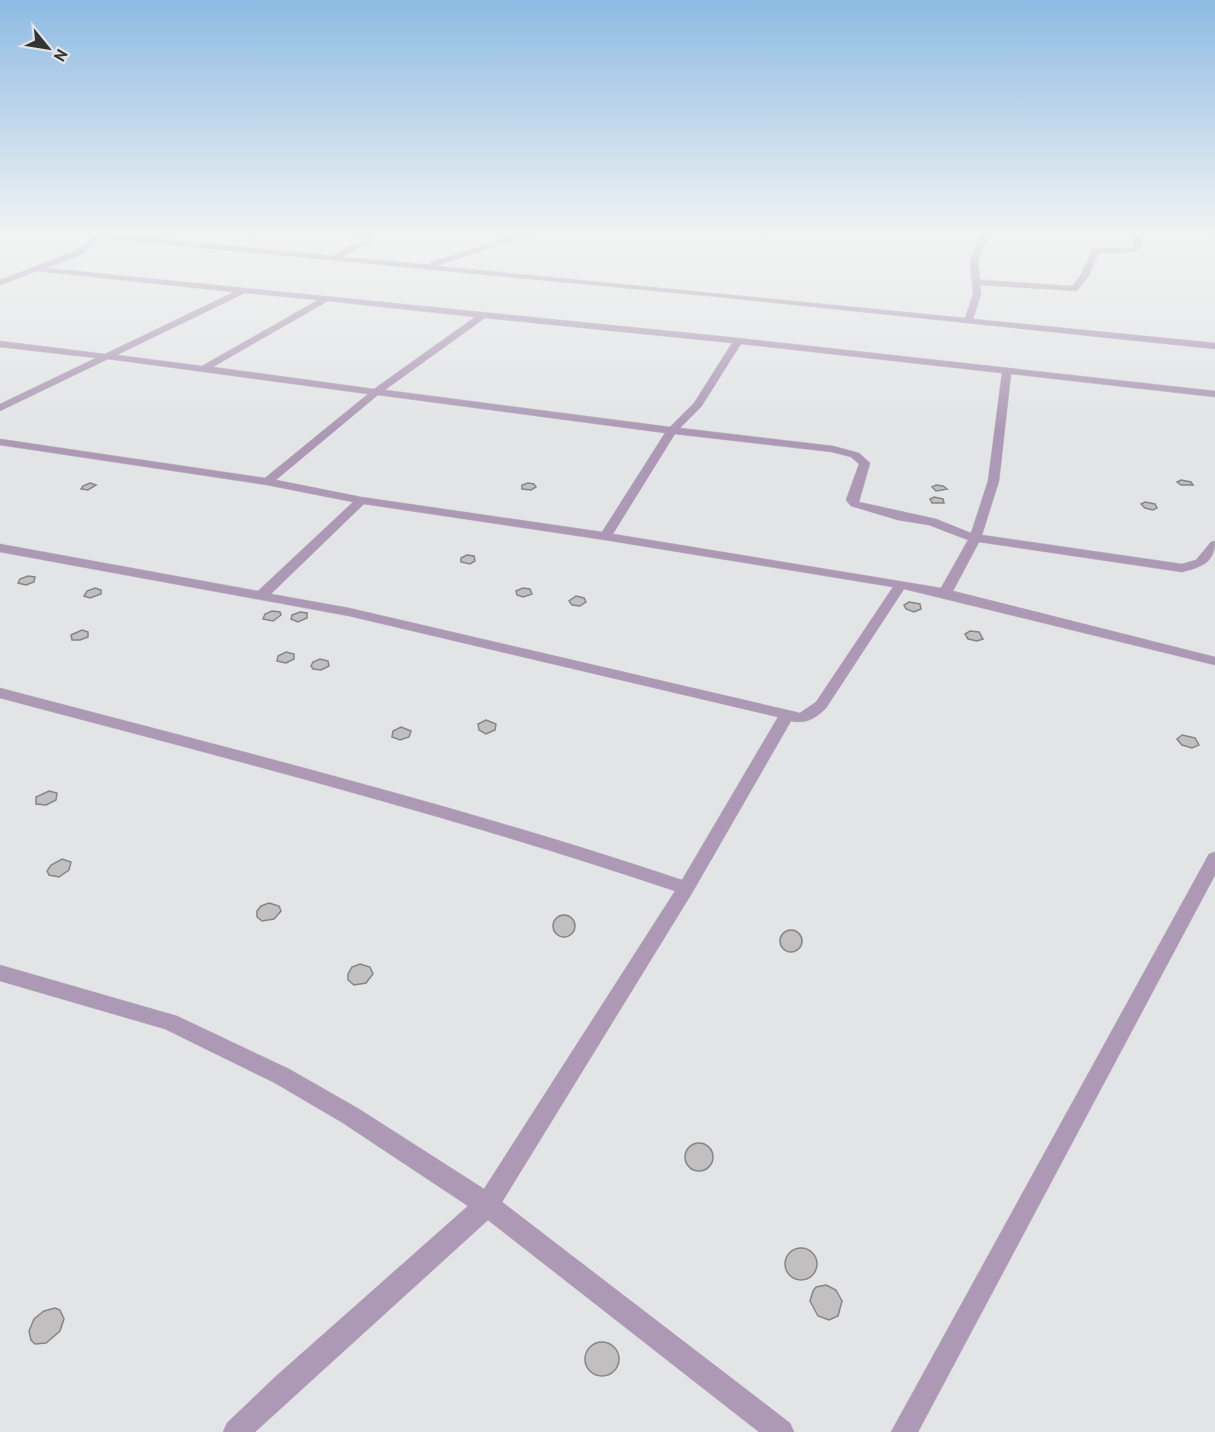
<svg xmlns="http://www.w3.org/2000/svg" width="1215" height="1432" viewBox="0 0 1215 1432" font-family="'PT Sans',sans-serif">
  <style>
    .building { fill: #c1bfc0; stroke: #878586; stroke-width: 1.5 }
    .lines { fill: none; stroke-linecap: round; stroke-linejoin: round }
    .street-casing { stroke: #c0c1c2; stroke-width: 1 }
    .street { fill: #ad98b5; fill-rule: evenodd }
  </style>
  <rect width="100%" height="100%" fill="#e3e4e5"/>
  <g class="building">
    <path d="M1181,480L1191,482L1193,485H1181L1177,482Z"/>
    <path d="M90,483L96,485L88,490L81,489L83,486Z"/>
    <path d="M528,483L534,484L536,487L531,490L522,489V485Z"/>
    <path d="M936,485L943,486L947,489L936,491L932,487Z"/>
    <path d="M934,497L943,499L944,503H932L930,499Z"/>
    <path d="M1145,502L1155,504L1157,508L1153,510L1145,508L1141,504Z"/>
    <path d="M467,555L474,556L475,561L470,564L461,562V558Z"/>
    <path d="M28,576L35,577L34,582L26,585L18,583L20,579Z"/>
    <path d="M95,588L101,590V594L90,598L84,596L87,591Z"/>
    <path d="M523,588L530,589L532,594L523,597L517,595L516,591Z"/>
    <path d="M576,596L584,598L586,602L580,606L572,605L569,601Z"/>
    <path d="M909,602L920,604L921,609L914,612L906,609L904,605Z"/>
    <path d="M272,611L280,612L281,615L273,621L263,619L265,614Z"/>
    <path d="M300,612L307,613V618L298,622L291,619L292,615Z"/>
    <path d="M82,630L88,632V637L80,640H72L71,635Z"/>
    <path d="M970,631L979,632L983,639L977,641L968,639L965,634Z"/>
    <path d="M286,652L294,654V659L286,663L277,661L278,656Z"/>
    <path d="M320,659L328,661L329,666L321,670L313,669L311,666L313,662Z"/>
    <path d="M486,720L496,724L495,730L486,734L479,730L478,724Z"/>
    <path d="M401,727L411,731L409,737L400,740L392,737L393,731Z"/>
    <path d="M1182,735L1195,738L1199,745L1192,748L1182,745L1177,739Z"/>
    <path d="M49,791L57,793L56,800L46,805L36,804V797Z"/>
    <path d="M62,859L71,862L69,870L59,877L49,875L47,871L51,865Z"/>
    <path d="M269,903L279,906L281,911L274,919L262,921L257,917V911L261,906Z"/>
    <circle cx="564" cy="926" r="11"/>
    <circle cx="791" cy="941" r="11"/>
    <path d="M360,964L370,967L373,974L366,983L354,985L348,980V974L352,967Z"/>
    <circle cx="699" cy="1157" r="14"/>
    <circle cx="801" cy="1264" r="16"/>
    <path d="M826,1285L836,1290L842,1301L838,1316L829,1320L818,1316L810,1301L813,1291L816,1287Z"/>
    <path d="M55,1308L60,1310L64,1319L60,1331L46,1343L35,1344L31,1340L29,1331L34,1319L44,1311Z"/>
    <circle cx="602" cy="1359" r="17"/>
  </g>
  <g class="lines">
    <g class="street-casing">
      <g id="street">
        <path d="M98,232H106L104,234L333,256L364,239L353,232H362L372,237V241L342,257L431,265V262L527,232H538L436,266L965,318L973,294L970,262L980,232H988L978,262L980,280L1072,286L1080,276L1093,249L1132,248L1134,246V232H1142V247L1134,252L1099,253L1088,277L1077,291L980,285L981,294L973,319L1215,343V349L719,297L99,238L83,254L46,268L738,338L1215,391V397L1011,374L999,481L982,535L1182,564L1196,560L1211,542L1215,541C1215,563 1201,567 1182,572L979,542L953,591L1215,657V665L904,589L826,708C815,719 806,724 791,721L692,893L502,1202L790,1423L794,1432H759L488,1220L255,1432H223L227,1423L274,1378L468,1206L343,1123L275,1083L165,1029L0,981V965L177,1016L289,1069L359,1109L484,1189L675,891C453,816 226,758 0,698V688C228,748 458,805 682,880L778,717L349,616L0,552V544L258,591L353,502L267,485L0,445V439L265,478L368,394L108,359L0,411V404L96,358L0,347V341L105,354L234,292L37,271L0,285V280L77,250ZM245,293L318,300L202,366L117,355ZM328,301L475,317L374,389L213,367ZM485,318L732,343L694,403L670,427L385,390ZM741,344L1002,373L988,481L971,533L936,519L859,502L870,463L859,453L833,446L680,428L701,407ZM378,395L665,433L602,532L361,497L276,480ZM675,434L832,452L851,457L859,464L846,500L851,506L898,520L929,525L968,540L941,588L613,534ZM364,504L605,540L893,587L816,702L800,713L349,608L271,594Z"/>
        <path d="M1215,852V875L918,1432H891L1209,854Z"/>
      </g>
    </g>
    <use href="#street" class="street"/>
  </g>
  <linearGradient id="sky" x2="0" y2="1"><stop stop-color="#8dbbe3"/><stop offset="0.54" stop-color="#f2f3f3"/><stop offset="1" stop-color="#f2f3f3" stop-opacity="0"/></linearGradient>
  <rect width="1215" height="432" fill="url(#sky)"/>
  <g transform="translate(48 48) rotate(120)" stroke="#e3e4e5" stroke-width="4.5" paint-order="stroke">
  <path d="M0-4.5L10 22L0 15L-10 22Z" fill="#333434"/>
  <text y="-9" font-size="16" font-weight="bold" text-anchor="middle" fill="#333434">N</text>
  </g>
</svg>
